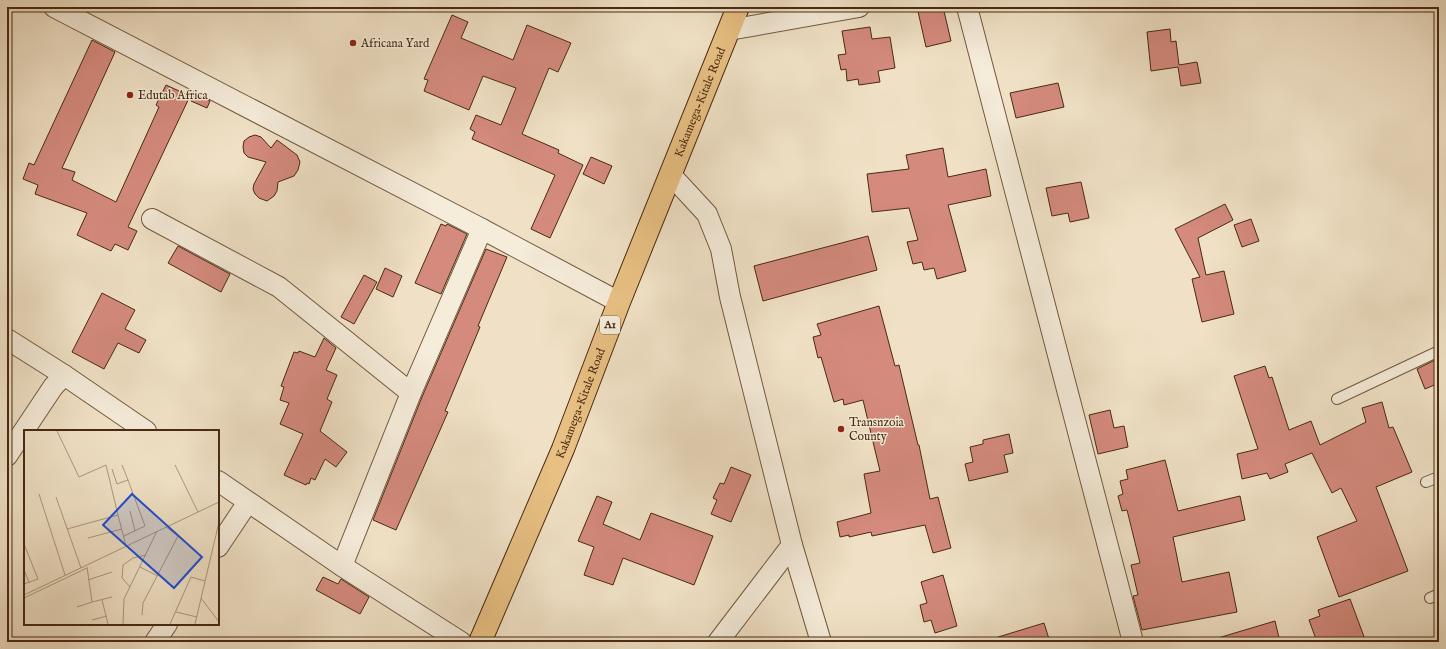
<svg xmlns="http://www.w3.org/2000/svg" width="1446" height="649" viewBox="0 0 1446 649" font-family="'IM FELL English',serif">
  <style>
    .building { fill: #d48a7d; stroke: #482a11 }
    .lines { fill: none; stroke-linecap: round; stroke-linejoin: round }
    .lane-casing { stroke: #72583e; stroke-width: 12 }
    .street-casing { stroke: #72583e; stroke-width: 22 }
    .highway-casing { stroke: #482a11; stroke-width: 24 }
    .lane { stroke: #f5ecda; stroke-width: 10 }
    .street { stroke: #f5ecda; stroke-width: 20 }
    .highway { stroke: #e8c083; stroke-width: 22 }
    .poi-dot { fill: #8f2418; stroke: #f5ecda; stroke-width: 1.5 }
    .labels { text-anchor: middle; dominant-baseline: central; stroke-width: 3; stroke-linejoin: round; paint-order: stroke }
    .shield { fill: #f5ecda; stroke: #7c644d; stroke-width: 1 }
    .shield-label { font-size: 11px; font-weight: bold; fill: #482a11 }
    .poi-label { font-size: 12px; fill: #482a11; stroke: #f5ecda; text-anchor: start }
    .street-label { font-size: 12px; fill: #482a11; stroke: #f5ecda }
    .inset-road { fill: none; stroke: #ad987e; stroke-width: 1 }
    .view { fill: #1d4ed8; fill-opacity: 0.15; stroke: #1d4ed8; stroke-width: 2 }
    .inset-edge { fill: none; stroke: #482a11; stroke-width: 2 }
  </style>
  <rect width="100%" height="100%" fill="#f0e1c6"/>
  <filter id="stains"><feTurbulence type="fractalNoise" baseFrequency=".005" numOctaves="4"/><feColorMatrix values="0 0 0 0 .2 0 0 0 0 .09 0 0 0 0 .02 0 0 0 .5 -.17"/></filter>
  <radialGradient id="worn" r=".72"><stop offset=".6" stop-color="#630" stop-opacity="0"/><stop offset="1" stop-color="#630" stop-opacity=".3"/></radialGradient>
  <g class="building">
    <path d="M917,7H943L951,41L926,47Z"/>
    <path d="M452,15L468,22L461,38L513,60L527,25L571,43L558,72L549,68L522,134L559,150L558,153L583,165L550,238L531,229L555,175L472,139L475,132L470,129L476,115L501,125L516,88L483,76L469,110L424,91L428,80L424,79Z"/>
    <path d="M870,27L872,39L890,37L895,68L878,71L880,82L859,85L858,79L847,81L846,69L841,70L838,55L846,54L842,31Z"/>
    <path d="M1170,29L1171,42L1176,41L1179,65L1197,62L1201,83L1181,86L1178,67L1151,71L1147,32Z"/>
    <path d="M92,40L115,52L62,168L75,172L72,180L116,202L159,107L156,105L166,85L190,96L128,227L137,231L128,250L115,244L111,251L77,235L87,213L35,194L38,185L23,179L29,163L34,165Z"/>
    <path d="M1058,83L1064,107L1016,118L1010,93Z"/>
    <path d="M194,93L210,101L207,108L191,101Z"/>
    <path d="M255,135L261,137L271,148L277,140L297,155L300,162L298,170L294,176L278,182L277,191L274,196L267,201L259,198L255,194L253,189L254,184L266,162L248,157L244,153L243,147L244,141L249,137Z"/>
    <path d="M943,148L948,177L986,169L991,196L948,205L966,271L937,279L934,268L924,270L922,262L913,264L907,242L918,240L909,208L872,212L867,174L909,169L906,155Z"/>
    <path d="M591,157L612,166L604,184L583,174Z"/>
    <path d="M1081,182L1089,218L1070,222L1068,213L1052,216L1046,188Z"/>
    <path d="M1225,204L1233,220L1198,238L1206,275L1224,271L1234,314L1202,322L1192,279L1200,277L1175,229Z"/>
    <path d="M1251,219L1259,241L1242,247L1234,225Z"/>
    <path d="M441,224L446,226L447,224L467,234L441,294L415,283Z"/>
    <path d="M868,236L877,270L763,301L754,266Z"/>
    <path d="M178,246L230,274L221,292L168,263Z"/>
    <path d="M486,249L507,257L478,326L480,327L445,411L448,412L396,530L373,520L422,397Z"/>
    <path d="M385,268L402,276L393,297L376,289Z"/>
    <path d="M364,275L377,282L354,324L341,317Z"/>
    <path d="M102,293L135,310L125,329L146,340L139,353L118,343L104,369L72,352Z"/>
    <path d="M879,306L895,366L899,365L918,445H919L930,499L938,497L951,548L933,553L925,525L872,536L871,532L849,537V535L840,537L837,522L871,513L864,474L880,471L863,400L844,405L843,399L834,402L821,357L818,358L813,337L821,335L817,324Z"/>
    <path d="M324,338L336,348L326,370L337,375L327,399L332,402L320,431L347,452L336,467L325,459L315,480L311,478L309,484L307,483L306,485L284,475L303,434L280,424L289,403L280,400L284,387L281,386L294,352L298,353L299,351L315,357Z"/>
    <path d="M1439,358V383L1425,389L1417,369Z"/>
    <path d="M1265,366L1269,378L1272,377L1289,430L1311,421L1320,445L1366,422L1362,408L1382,402L1389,428L1393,427L1412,472L1376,487L1408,571L1339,597L1317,537L1357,521L1341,488L1332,493L1312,453L1285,464L1288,472L1270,479L1267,473L1242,479L1237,454L1258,449L1234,376Z"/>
    <path d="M1110,410L1114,428L1124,426L1128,447L1098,454L1089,415Z"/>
    <path d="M1009,434L1013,453L1004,455L1008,472L969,481L965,464L973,462L970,447L983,444V440Z"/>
    <path d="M1165,460L1178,511L1240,496L1245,520L1173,537L1182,582L1229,572L1237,612L1142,630L1133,596L1138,595L1131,565L1140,563L1127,510L1122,511L1118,496L1123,494L1120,481L1128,479L1126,470Z"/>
    <path d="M731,467L751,475L731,522L711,514L717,500L713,498L720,483L724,484Z"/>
    <path d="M597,496L612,502L603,524L640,540L651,513L713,536L694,585L623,558L613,585L584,575L594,547L578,541Z"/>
    <path d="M943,575L957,626L935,633L931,620L924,622L920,605L927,603L921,582Z"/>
    <path d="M323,577L338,584L341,579L369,597L360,614L316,590Z"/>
    <path d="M1350,599L1366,642H1317L1309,620L1320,616L1318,610Z"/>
    <path d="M1275,621L1280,642H1219L1218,638Z"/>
    <path d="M1044,623L1050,642H995V638Z"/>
  </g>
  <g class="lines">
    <g class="lane-casing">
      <g id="lane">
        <path d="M1337,399L1439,351"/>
        <path d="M1426,482L1439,477"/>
        <path d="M1430,598L1439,594"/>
      </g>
    </g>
    <g class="street-casing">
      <g id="street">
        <path d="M54,7L482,229L411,393L342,566"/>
        <path d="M967,7L1133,642"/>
        <path d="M729,30L859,7"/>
        <path d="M671,175L707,214L721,249L730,297L792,545L821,642"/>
        <path d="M152,219L279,287L411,393"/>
        <path d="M482,229L619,302"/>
        <path d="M7,339L64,375"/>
        <path d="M7,456L53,387L64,375L146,431"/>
        <path d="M218,481L342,566L461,642"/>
        <path d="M218,547L248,502"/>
        <path d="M155,642L167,624"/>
        <path d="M718,642L792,545"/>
      </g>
    </g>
    <g class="highway-casing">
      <g id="highway">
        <path id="s1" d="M480,642L563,449L619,302L738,7"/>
      </g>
    </g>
    <use href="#lane" class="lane"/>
    <use href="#street" class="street"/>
    <use href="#highway" class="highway"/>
  </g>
  <g class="poi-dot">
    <circle cx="353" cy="43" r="4"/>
    <circle cx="130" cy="95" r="4"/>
    <circle cx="841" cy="429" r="4"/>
  </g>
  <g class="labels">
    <rect class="shield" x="600" y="316" width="20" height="18" rx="3"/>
    <g class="shield-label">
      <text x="610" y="325">A1</text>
    </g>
    <g class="poi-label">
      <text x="361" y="43">Africana Yard</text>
      <text x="138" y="95">Edutab Africa</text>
      <text x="849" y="422">Transnzoia<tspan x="849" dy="14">County</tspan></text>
    </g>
    <g class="street-label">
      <text stroke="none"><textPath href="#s1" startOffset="583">Kakamega-Kitale Road</textPath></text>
      <text stroke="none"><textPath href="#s1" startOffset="259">Kakamega-Kitale Road</textPath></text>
    </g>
  </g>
  <g transform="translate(24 430)">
    <rect width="195" height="195" fill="#f0e1c6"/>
    <path class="inset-road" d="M33,1L55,47L82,35L94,85M98,35L104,50M151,35L174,82M88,39L93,54L104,50L121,96L100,106M15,64L41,145M32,67L57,138M106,81L111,101M43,99L94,85L102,116M64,108L98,99M0,114L14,149L0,154M116,137L134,146M0,140L5,152M64,150L88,142M106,157L98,148L99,135L109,128L122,125M0,165L195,72M0,168L63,138M177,168L195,192M78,170L84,194M68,172L88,167M53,177L68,172L63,137M152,182L173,187M118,185L119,173L154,106L142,97M68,190L83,186M99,194L100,169L133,101M146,194L167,147L181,151M171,194L195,92"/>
    <path class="view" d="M108,64L178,127L150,158L79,95Z"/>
    <rect width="195" height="195" class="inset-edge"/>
  </g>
  <rect width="1446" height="649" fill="none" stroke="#f0e1c6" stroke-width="24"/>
  <rect x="8" y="8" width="1430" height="633" fill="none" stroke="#482a11" stroke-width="2"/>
  <rect x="12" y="12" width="1422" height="625" fill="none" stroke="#482a11"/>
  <rect width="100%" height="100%" filter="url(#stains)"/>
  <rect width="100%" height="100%" fill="url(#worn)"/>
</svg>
